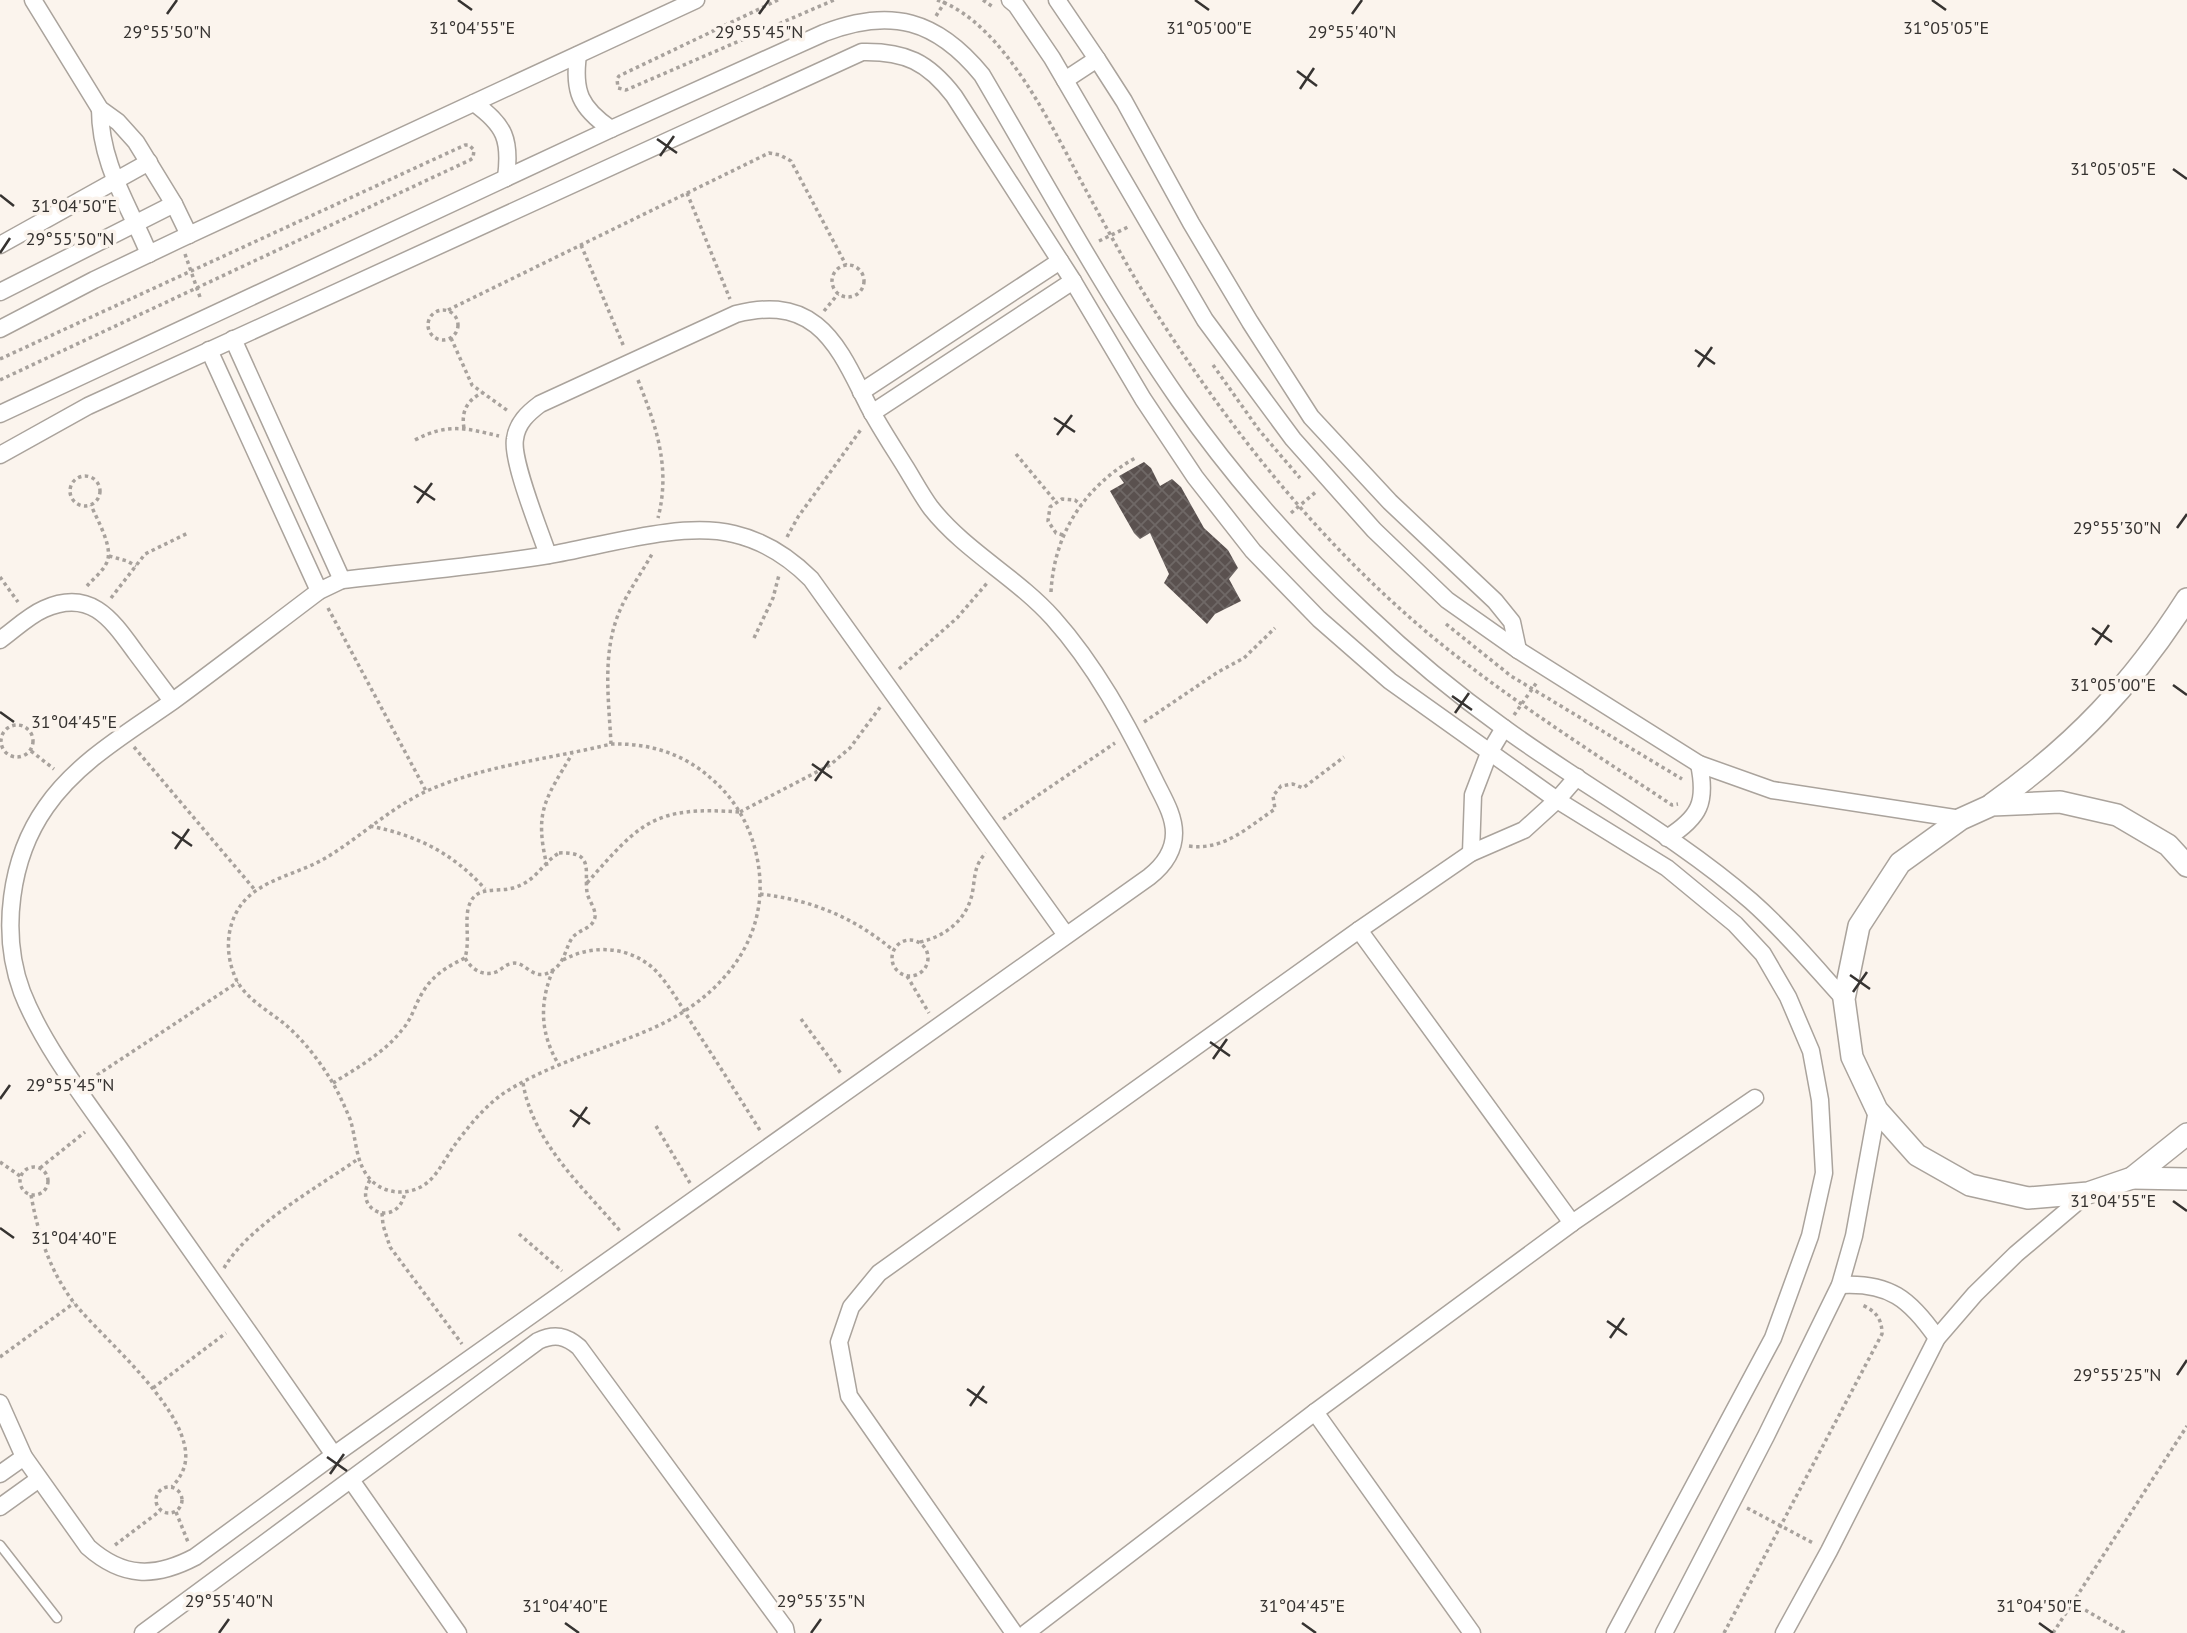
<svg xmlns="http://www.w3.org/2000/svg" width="2187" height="1633" viewBox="0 0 2187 1633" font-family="'PT Sans',sans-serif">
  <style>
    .building { fill: url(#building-cross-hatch) }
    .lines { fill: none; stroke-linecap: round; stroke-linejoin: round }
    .service-casing { stroke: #aaa39c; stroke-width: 11 }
    .minor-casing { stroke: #aaa39c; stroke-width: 19 }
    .tertiary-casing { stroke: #aaa39c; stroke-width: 24 }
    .path { stroke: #a8a29d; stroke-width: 3.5; stroke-dasharray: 3.5 3.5; stroke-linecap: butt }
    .service { stroke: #fff; stroke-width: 8 }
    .minor { stroke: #fff; stroke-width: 16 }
    .tertiary { stroke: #fff; stroke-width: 21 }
    .ticks { fill: none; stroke: #363331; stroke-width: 2.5 }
    .ticks-label { font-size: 18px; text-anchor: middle; fill: #363331; stroke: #fbf4ed; stroke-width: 7; stroke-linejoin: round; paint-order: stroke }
  </style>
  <defs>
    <pattern id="building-cross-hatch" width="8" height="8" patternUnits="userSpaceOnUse" patternTransform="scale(1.75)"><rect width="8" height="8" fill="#5a514f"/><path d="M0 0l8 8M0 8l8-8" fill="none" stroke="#6f6866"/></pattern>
  </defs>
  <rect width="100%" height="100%" fill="#fbf4ed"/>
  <path class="building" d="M1144,462L1151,468L1160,486L1172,479L1181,487L1204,528L1228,550L1238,568L1229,579L1241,601L1215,614L1207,624L1164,583L1169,574L1150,533L1140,539L1134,533L1110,491L1124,483L1119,476Z"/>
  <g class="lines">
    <g class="service-casing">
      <path id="service" d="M0,1545L57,1618"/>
    </g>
    <g class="minor-casing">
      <g id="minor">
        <path d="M33,0L100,109L118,122L136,142L174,204"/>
        <path d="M1010,0L1016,5L1052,58L1205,320L1293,439L1374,530L1447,600L1518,650L1699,764L1772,790L1961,819"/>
        <path d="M1057,0L1097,59"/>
        <path d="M578,55C573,91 580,108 611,129"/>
        <path d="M1065,80L1097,59L1124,101L1191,223L1250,322L1311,417L1390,502L1495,601L1512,622L1518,650"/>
        <path d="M474,103C505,125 511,140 506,178"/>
        <path d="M100,109C100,164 129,205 149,254"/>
        <path d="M0,245L149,162"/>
        <path d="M0,292L174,204L189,235"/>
        <path d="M0,329L94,280L180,239L696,0"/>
        <path d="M233,339L342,580"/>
        <path d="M209,350L319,591"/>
        <path d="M861,392L1060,261"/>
        <path d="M872,413L1073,281"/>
        <path d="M0,414L611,129L824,33C891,7 937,20 982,75C1046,184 1107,296 1179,400C1233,477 1296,549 1365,613C1408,654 1455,693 1504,728C1585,787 1675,835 1751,901C1785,931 1814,966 1844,999"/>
        <path d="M0,455L88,406L862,52C905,51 928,62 954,96L1073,281L1143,399L1195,477L1253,551L1319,619L1390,681L1557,800L1667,868L1735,924L1763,954L1788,997L1811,1051L1820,1100L1824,1173L1810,1236L1773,1338L1615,1633"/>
        <path d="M0,640C14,630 28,616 44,609C91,588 112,620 136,653C148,669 160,685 172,701"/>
        <path d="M1667,838C1700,817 1707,802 1699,764"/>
        <path d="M1471,853L1473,795L1489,753L1504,728"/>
        <path d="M1359,930L1572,1223"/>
        <path d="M1840,1285C1889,1282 1910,1299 1937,1338"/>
        <path d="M0,1403L24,1457L88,1547C123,1578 155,1578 195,1557L334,1455L1149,877C1163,866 1174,852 1174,833C1174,814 1162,796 1154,779C1126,722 1095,665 1053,618C1016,577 965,551 931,508C922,496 914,481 906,468C893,447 879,426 868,405C854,378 840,344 816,325C792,306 764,307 736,314L540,404C528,413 517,423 515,439C511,460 540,531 548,555"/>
        <path d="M1315,1412L1472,1633"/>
        <path d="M334,1455C267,1358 199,1261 131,1165C95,1112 45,1051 22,992C0,933 10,858 46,807C78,761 129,732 173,701C222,665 270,628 319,591L342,580C411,572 480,566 549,555C603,546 681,521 734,534C764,541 789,557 811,579L1066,935"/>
        <path d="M0,1474L24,1457"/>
        <path d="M351,1480L458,1633"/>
        <path d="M0,1507L39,1479"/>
        <path d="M143,1633L538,1341C555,1333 566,1336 579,1347L785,1628L786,1633"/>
        <path d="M1014,1633L849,1396L839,1342L851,1307L879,1273L1359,930L1471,853L1524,830L1557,800L1577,777"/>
        <path d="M1026,1633L1315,1412L1572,1223L1755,1098"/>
        <path d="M1664,1633L1766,1436L1840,1285L1854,1236L1877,1110"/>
        <path d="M1784,1633L1829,1551L1937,1338L1975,1294L2016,1254L2088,1193"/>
      </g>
    </g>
    <g class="tertiary-casing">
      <g id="tertiary">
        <path d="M1992,804C2075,745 2132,685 2187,599"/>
        <path d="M2187,866L2168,845L2117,815L2060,802L1992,805L1961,819L1900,863L1859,926L1844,999L1852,1057L1877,1110L1917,1155L1970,1185L2028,1198L2088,1193L2132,1178L2187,1134"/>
        <path d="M2132,1178L2187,1179"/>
      </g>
    </g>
    <g class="path">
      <path d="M778,0L619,76L617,79L618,88L626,90L834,0"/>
      <path d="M937,0C1006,23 1055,134 1088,194C1111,236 1134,279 1160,319C1237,439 1325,548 1435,639C1510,700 1592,752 1672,805L1678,804"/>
      <path d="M983,0L993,7"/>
      <path d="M936,16L946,0"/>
      <path d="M687,193L730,299"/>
      <path d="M1099,241L1130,226"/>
      <path d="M581,245L624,347"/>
      <path d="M185,254L201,300"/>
      <circle cx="848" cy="281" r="16"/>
      <circle cx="443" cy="325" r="15"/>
      <path d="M448,310L769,153L780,155L791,161L846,265"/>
      <path d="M824,311L838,294"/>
      <path d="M451,338L472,385L508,411"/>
      <path d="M0,359L465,145H469L474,150L473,158L470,160L0,380"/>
      <path d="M1213,365L1259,430L1300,478"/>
      <path d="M638,380C656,426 671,467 658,518"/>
      <path d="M464,428C461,412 467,400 482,393"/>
      <path d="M415,440C447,423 466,428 499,436"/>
      <path d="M1016,454L1056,502"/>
      <circle cx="85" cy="491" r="15"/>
      <path d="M1291,513L1317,491"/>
      <path d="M1063,535L1056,533L1048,521L1050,507L1062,499L1075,500L1081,505"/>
      <path d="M787,537L798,517L862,428"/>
      <path d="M109,556L127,561L136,566"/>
      <path d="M0,577L18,602"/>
      <path d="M87,586C93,579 102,572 106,564C115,549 97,520 91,505"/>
      <path d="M1051,592C1054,534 1084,487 1135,458"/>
      <path d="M111,598L145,554L188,533"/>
      <path d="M328,608L426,791"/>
      <path d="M1446,624L1511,676L1682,779"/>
      <path d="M754,638L773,598L779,575"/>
      <path d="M899,669L957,618L988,582"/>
      <path d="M1514,715L1537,682"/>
      <path d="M1144,722L1218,672L1244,658L1275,628"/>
      <circle cx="17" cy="741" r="16"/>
      <path d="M611,744C651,743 685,754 714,781C743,807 758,843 760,881C763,951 711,1003 651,1029C605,1049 556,1062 512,1088C489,1101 470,1124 454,1146C447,1156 441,1168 433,1177C418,1195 390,1197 373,1182C355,1166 357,1140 350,1119C345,1107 340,1096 334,1085C321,1063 306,1043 287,1026C271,1012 248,1001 237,981C227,961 225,936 235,915C251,881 291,877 322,860C359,839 389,808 429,790C486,765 550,759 611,744Z"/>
      <path d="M611,744C609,702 602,656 618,615C626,594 641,574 652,554"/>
      <path d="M134,747L255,890"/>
      <path d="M31,751L54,769"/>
      <path d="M740,812L830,765L850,748L881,706"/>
      <path d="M1003,819L1115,743"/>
      <path d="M370,826C416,835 453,853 485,889"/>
      <path d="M1189,846C1224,851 1248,827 1275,809L1273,796L1281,786L1293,784L1303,788L1344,757"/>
      <path d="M559,853C595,851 584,871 587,892C588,900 596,908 595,917C593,929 579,929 572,938C565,949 565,962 553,970C532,985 526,958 510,964C505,965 501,970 496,972C483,977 471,969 465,958C470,940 465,926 468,909C474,884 495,893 513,888C537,881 541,864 559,853Z"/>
      <path d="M547,866C534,811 545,800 572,754"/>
      <path d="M587,883C641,821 655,806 740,812"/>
      <path d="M760,894C812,900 853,917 893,950"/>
      <circle cx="910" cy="958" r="18"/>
      <path d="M920,942C947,936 969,918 973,889C975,875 975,864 986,853"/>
      <path d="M563,960C592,944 629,946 654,969C670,985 682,1008 694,1027C717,1062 739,1097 761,1132"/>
      <path d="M553,970C539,1003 540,1034 559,1065"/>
      <path d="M907,976L929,1013"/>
      <path d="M801,1019L842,1075"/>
      <path d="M91,1079L238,982"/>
      <path d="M333,1083C357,1068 384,1053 402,1030C411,1020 414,1008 420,997C430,977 446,967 465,958"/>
      <path d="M523,1083C533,1143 583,1187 621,1232"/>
      <path d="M656,1126L690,1183"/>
      <path d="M0,1162L20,1176"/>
      <circle cx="34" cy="1181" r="14"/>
      <path d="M40,1168L85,1132"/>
      <path d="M370,1180C351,1212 399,1229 405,1192"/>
      <path d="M31,1195C38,1234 50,1272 75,1304C103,1339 195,1414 185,1464C183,1473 178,1480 172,1487"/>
      <path d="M382,1213L383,1225L390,1247L462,1344"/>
      <path d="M519,1234L562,1271"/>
      <path d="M224,1268C249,1225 317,1188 358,1159"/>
      <path d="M0,1357L74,1303"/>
      <path d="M153,1388L226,1333"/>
      <circle cx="169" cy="1500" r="13"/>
      <path d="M1747,1508L1815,1544"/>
      <path d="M176,1512L188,1542"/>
      <path d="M115,1545L160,1511"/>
      <path d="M2073,1603L2125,1633"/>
      <path d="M1724,1633L1882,1334C1882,1319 1876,1311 1862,1305"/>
      <path d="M2053,1633L2187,1426"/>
    </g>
    <use href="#service" class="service"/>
    <use href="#minor" class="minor"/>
    <use href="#tertiary" class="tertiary"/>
  </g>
  <path class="ticks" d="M458,0L472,10M1195,0L1209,10M1932,0L1946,10M167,14L177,0M759,14L769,0M1352,14L1362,0M1297,71L1317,86M1300,89L1314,68M657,139L677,153M660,156L674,136M2173,169L2187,179M0,195L14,206M0,253L10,238M1695,350L1715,364M1698,367L1712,347M1054,418L1075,432M1057,435L1072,415M414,486L435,500M417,503L432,483M2177,528L2187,514M2092,628L2112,642M2095,645L2109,625M2173,685L2187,695M1452,696L1472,710M0,712L14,722M1455,713L1469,693M812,764L832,778M815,781L829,761M172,832L192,846M175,849L189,829M1850,975L1870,989M1853,992L1867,972M1210,1042L1230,1056M1213,1059L1227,1039M0,1099L10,1085M570,1110L590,1124M573,1127L587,1107M2173,1201L2187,1211M0,1228L14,1238M1607,1321L1627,1335M1610,1338L1624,1318M2177,1375L2187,1360M967,1389L987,1403M970,1406L984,1386M327,1457L347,1471M330,1474L344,1454M565,1623L579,1633M1302,1623L1316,1633M2039,1623L2053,1633M219,1633L229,1619M811,1633L821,1619"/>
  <g class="ticks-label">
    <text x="472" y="34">31°04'55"E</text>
    <text x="1209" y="34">31°05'00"E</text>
    <text x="1946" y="34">31°05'05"E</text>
    <text x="167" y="38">29°55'50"N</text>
    <text x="759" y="38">29°55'45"N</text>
    <text x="1352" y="38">29°55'40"N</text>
    <text x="2113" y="175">31°05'05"E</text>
    <text x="74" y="212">31°04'50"E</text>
    <text x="70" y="245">29°55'50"N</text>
    <text x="2117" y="534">29°55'30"N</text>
    <text x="2113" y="691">31°05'00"E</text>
    <text x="74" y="728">31°04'45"E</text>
    <text x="70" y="1091">29°55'45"N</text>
    <text x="2113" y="1207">31°04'55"E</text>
    <text x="74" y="1244">31°04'40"E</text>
    <text x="2117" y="1381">29°55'25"N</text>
    <text x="229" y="1607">29°55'40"N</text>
    <text x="821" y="1607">29°55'35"N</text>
    <text x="565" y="1612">31°04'40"E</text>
    <text x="1302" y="1612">31°04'45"E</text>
    <text x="2039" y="1612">31°04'50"E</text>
  </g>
</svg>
